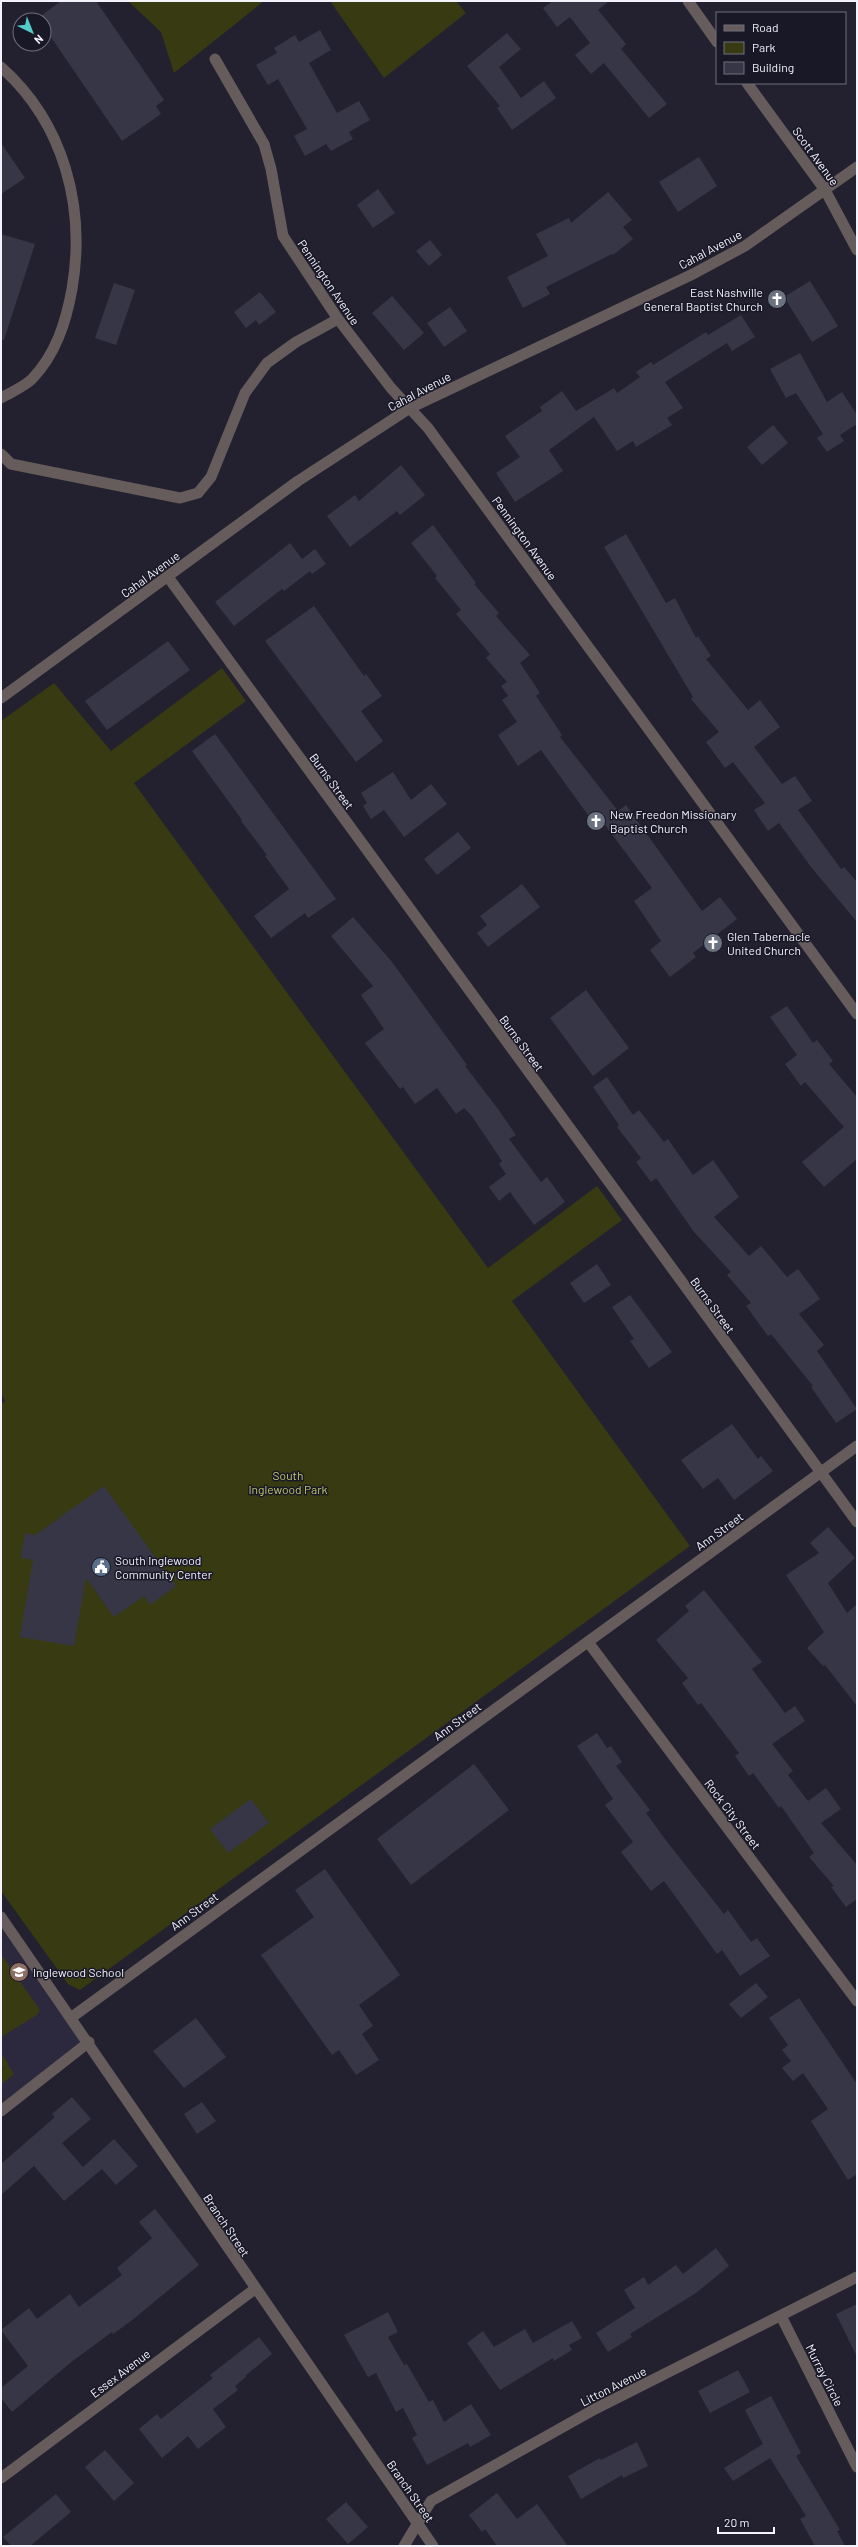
<svg xmlns="http://www.w3.org/2000/svg" width="858" height="2547" viewBox="0 0 858 2547" font-family="Barlow,sans-serif">
  <style>
    .built { fill: #2c293e }
    .green { fill: #383a11 }
    .building { fill: #373646 }
    .lines { fill: none; stroke-linecap: round; stroke-linejoin: round }
    .minor { stroke: #655c5b; stroke-width: 11 }
    .tertiary { stroke: #655c5b; stroke-width: 11 }
    .labels { text-anchor: middle; dominant-baseline: central; stroke-width: 3; stroke-linejoin: round; paint-order: stroke }
    .street-label { font-size: 12px; fill: #f3f2fd; stroke: #191826 }
    .poi-label { font-size: 12px; fill: #f3f2fd; stroke: #191826; text-anchor: start }
    .park-label { font-size: 12px; fill: #c1c76f; stroke: #191826 }
  </style>
  <rect width="100%" height="100%" fill="#232130"/>
  <path class="built" d="M1,1926L89,2042L1,2105Z"/>
  <g class="green">
    <path d="M128,1H264L174,73L161,32Z"/>
    <path d="M330,1H456L466,13L384,78Z"/>
    <path d="M222,668L246,701L134,783L488,1268L597,1186L622,1220L512,1301L690,1546L80,1990L68,1984L1,1891V1404L5,1401L1,1394V721L54,683L111,751Z"/>
    <path d="M1,1954L40,2010L37,2015L1,2037Z"/>
    <path d="M1,2054L9,2064L1,2070Z"/>
    <path d="M8,2065L14,2074L1,2085V2071Z"/>
  </g>
  <g class="building">
    <path d="M61,1H96L164,100L156,106L161,114L122,141L44,27V20L38,18Z"/>
    <path d="M553,1H609L598,10L626,44L621,49L667,104L649,118L604,63L591,74L575,55L590,43L570,17L557,27L543,8Z"/>
    <path d="M320,30L331,50L309,63L337,113L359,101L370,120L349,132L353,139L331,151L326,144L305,156L294,136L307,129L278,79L268,85L256,65L277,53L274,48L295,35L299,42Z"/>
    <path d="M507,33L521,49L499,67L521,98L544,81L556,98L512,130L497,108L500,106L467,66Z"/>
    <path d="M1,143L25,178L1,194Z"/>
    <path d="M699,157L717,186L678,212L659,182Z"/>
    <path d="M378,189L395,213L373,228L357,205Z"/>
    <path d="M608,192L632,220L623,227L633,239L613,255L612,254L546,287L550,294L523,308L507,277L548,256L536,234L569,218L571,223Z"/>
    <path d="M1,234L35,244L4,340H1Z"/>
    <path d="M430,240L442,255L429,266L416,251Z"/>
    <path d="M810,281L838,326L812,342L784,297Z"/>
    <path d="M114,283L135,290L116,345L95,338Z"/>
    <path d="M260,292L276,312L259,325L256,320L246,328L234,312Z"/>
    <path d="M392,296L424,333L404,350L372,313Z"/>
    <path d="M450,307L467,331L444,347L427,323Z"/>
    <path d="M741,315L755,337L732,351L727,343L665,382L683,408L667,418L672,425L636,447L633,441L617,451L594,417L549,450L563,471L515,502L496,473L520,457L505,436L542,411L540,407L562,391L576,411L614,388L617,393L640,377L636,372L651,362L653,365L706,332L708,335Z"/>
    <path d="M800,353L827,402L842,392L857,415V424L840,435L844,441L827,452L817,438L823,434L796,393L786,398L770,369Z"/>
    <path d="M773,425L788,443L762,465L747,447Z"/>
    <path d="M401,465L425,495L400,515L397,511L350,547L327,516L355,495L359,501Z"/>
    <path d="M433,525L476,583L474,584L499,613L496,616L530,655L520,663L540,693L536,696L562,735L560,737L590,775L618,811L626,805L702,911L720,897L737,919L693,953L696,957L670,977L650,950L661,941L634,901L652,888L599,817L593,822L541,750L518,766L498,735L517,722L502,700L508,696L501,686L507,682L486,658L490,654L456,614L461,610L435,578L437,576L411,543Z"/>
    <path d="M626,534L666,603L675,598L696,638L698,636L711,656L706,659L748,710L760,700L780,727L754,747L782,784L795,776L812,801L798,810L841,869L844,867L857,882V922L811,867L779,823L768,831L754,810L765,803L733,762L725,768L706,742L719,732L691,699L693,697L604,547Z"/>
    <path d="M290,543L302,559L315,549L326,564L312,574L310,571L284,591L282,589L234,626L215,602Z"/>
    <path d="M314,606L364,676L366,674L382,696L361,711L383,741L356,762L265,641Z"/>
    <path d="M168,641L190,670L107,730L85,701Z"/>
    <path d="M215,734L336,899L308,918L305,913L271,938L254,916L289,889L265,856L267,855L241,821L242,820L192,751Z"/>
    <path d="M393,772L411,800L431,784L447,804L404,837L384,810L371,819L363,806L367,803L361,793Z"/>
    <path d="M458,832L471,848L437,875L424,859Z"/>
    <path d="M522,884L540,907L488,947L477,933L487,925L480,916Z"/>
    <path d="M353,917L392,962L467,1065L465,1066L498,1109L516,1135L509,1139L541,1182L547,1177L565,1202L534,1225L510,1192L499,1201L489,1187L506,1174L499,1164L502,1161L471,1115L464,1108L456,1114L437,1088L415,1104L403,1087L400,1089L365,1043L384,1029L361,995L373,986L331,936Z"/>
    <path d="M586,990L629,1048L593,1076L550,1018Z"/>
    <path d="M787,1006L813,1043L817,1040L833,1061L829,1064L857,1097V1159L824,1187L802,1162L844,1127L805,1082L801,1086L785,1064L797,1055L770,1017Z"/>
    <path d="M607,1077L633,1115L639,1110L664,1142L668,1139L693,1175L713,1160L739,1197L714,1217L749,1256L761,1246L787,1277L798,1269L810,1285L820,1299L799,1314L824,1345L817,1351L857,1409L836,1423L811,1387L813,1386L771,1334L768,1336L746,1306L751,1303L727,1275L731,1272L694,1232L656,1178L651,1182L636,1162L641,1158L617,1127L619,1125L593,1087Z"/>
    <path d="M597,1264L611,1285L584,1303L570,1283Z"/>
    <path d="M630,1295L672,1352L649,1368L630,1341L634,1339L612,1307Z"/>
    <path d="M732,1424L758,1459L761,1456L773,1471L734,1500L718,1478L703,1489L681,1460Z"/>
    <path d="M104,1486L176,1586L150,1605L144,1596L114,1617L86,1578L74,1646L20,1637L33,1560L21,1558L25,1533L35,1535Z"/>
    <path d="M828,1527L855,1558L828,1583L847,1613L857,1604V1706L825,1665L823,1666L807,1648L824,1632L786,1575L819,1553L810,1543Z"/>
    <path d="M704,1590L762,1662L752,1669L785,1713L795,1706L805,1721L772,1744L793,1771L788,1775L808,1801L826,1788L841,1809L821,1823L857,1865V1899L846,1907L831,1887L834,1886L809,1857L814,1853L781,1806L779,1808L753,1773L749,1776L735,1756L739,1753L701,1703L698,1705L682,1683L688,1678L656,1640L689,1611L685,1606Z"/>
    <path d="M597,1733L607,1748L611,1746L622,1762L616,1766L650,1810L646,1813L668,1843L724,1914L728,1910L751,1942L757,1938L770,1956L740,1976L722,1950L717,1954L664,1881L651,1891L621,1852L633,1842L605,1805L613,1799L577,1746Z"/>
    <path d="M474,1764L509,1810L411,1885L377,1839Z"/>
    <path d="M251,1799L269,1823L228,1853L210,1829Z"/>
    <path d="M325,1869L400,1975L359,2005L373,2026L362,2034L379,2060L356,2075L339,2050L332,2055L261,1955L314,1917L295,1890Z"/>
    <path d="M756,1983L768,1997L741,2018L729,2004Z"/>
    <path d="M799,1998L857,2084V2174L848,2180L811,2121L828,2109L803,2073L793,2081L782,2068L791,2061L782,2050L788,2045L769,2018Z"/>
    <path d="M196,2018L226,2057L184,2088L153,2051Z"/>
    <path d="M72,2097L91,2119L62,2143L83,2167L114,2139L138,2166L116,2185L102,2169L64,2201L34,2166L1,2195V2164L55,2117L52,2114Z"/>
    <path d="M202,2102L216,2121L197,2134L184,2114Z"/>
    <path d="M155,2209L199,2265L131,2321L113,2334L112,2332L70,2363L12,2412L1,2398V2388L28,2366L1,2330L29,2308L37,2319L70,2294L79,2307L122,2275L117,2268L152,2238L139,2222Z"/>
    <path d="M716,2248L729,2266L696,2293L630,2334L632,2337L608,2352L596,2333L635,2308L624,2290L644,2277L648,2285L676,2265L683,2274Z"/>
    <path d="M857,2304V2357L836,2314Z"/>
    <path d="M388,2312L398,2332L388,2337L404,2365L407,2364L429,2402L433,2400L444,2422L471,2404L491,2435L470,2447L468,2443L427,2465L412,2438L417,2435L403,2408L396,2412L376,2373L368,2377L344,2335Z"/>
    <path d="M572,2321L582,2338L569,2345L572,2350L554,2361L553,2358L500,2390L467,2343L483,2331L494,2347L525,2329L533,2343Z"/>
    <path d="M259,2337L272,2354L245,2376L246,2377L235,2386L238,2390L213,2409L226,2427L198,2449L188,2436L162,2458L139,2429L157,2414L161,2419L213,2378L210,2375Z"/>
    <path d="M738,2370L750,2392L710,2413L698,2391Z"/>
    <path d="M771,2396L801,2453L796,2456L840,2530L837,2531L845,2546H815L800,2519L806,2516L770,2458L733,2481L724,2468L763,2444L745,2410Z"/>
    <path d="M637,2442L648,2466L623,2478L622,2475L581,2499L568,2476L600,2458L601,2460Z"/>
    <path d="M105,2450L134,2483L114,2501L85,2467Z"/>
    <path d="M497,2493L517,2519L537,2504L568,2546H497L485,2529L482,2532L469,2515Z"/>
    <path d="M56,2494L71,2512L30,2546H11L3,2537Z"/>
    <path d="M346,2502L368,2527L348,2544L326,2519Z"/>
  </g>
  <g class="lines">
    <g class="minor">
      <path d="M215,59L264,144L271,169L283,236L338,319L391,388L428,428L857,1014"/>
      <path d="M1,67C64,123 86,207 72,289C66,322 56,354 32,379C24,387 11,392 1,398"/>
      <path d="M1,454L11,464L180,498L198,493L211,477L245,393L267,363L296,342L338,319"/>
      <path d="M168,577L857,1522"/>
      <path d="M588,1642L857,2001"/>
      <path d="M72,2017L857,1446"/>
      <path d="M1,2111L89,2042"/>
      <path d="M781,2316L857,2467"/>
      <path d="M1,2478L255,2289"/>
    </g>
    <g class="tertiary">
      <path d="M688,1L717,42"/>
      <path d="M747,83L825,190L857,250"/>
      <path d="M1,698L298,481L410,408L693,274L745,246L857,167"/>
      <path d="M1,1917L433,2546"/>
      <path d="M404,2546L431,2501L595,2409L857,2277"/>
    </g>
  </g>
  <defs>
    <g id="church-disc" transform="scale(1)"><circle r="9.5" fill="#6b7280" stroke="#191826"/><path d="M-1.2-6h2.4v3.5h3.3v2.4h-3.3V6h-2.4V-.1h-3.3v-2.4h3.3Z" fill="#fff"/></g>
    <g id="civic-disc" transform="scale(1)"><circle r="9.5" fill="#5c6f8a" stroke="#191826"/><path d="M-.6-6.5H3V-4.5H.6V-3L4-1V1h2V6H-6V1h2V-1L-.6-3ZM-1.2 2.5V6h2.4V2.5Z" fill="#fff"/></g>
    <g id="school-disc" transform="scale(1)"><circle r="9.5" fill="#8d6e63" stroke="#191826"/><path d="M0-5L7-2L0 1L-7-2ZM-4 1L0 2.5L4 1V4Q0 6-4 4Z" fill="#fff"/></g>
  </defs>
  <g fill-rule="evenodd">
    <use href="#church-disc" x="777" y="299"/>
    <use href="#church-disc" x="596" y="821"/>
    <use href="#church-disc" x="713" y="943"/>
    <use href="#civic-disc" x="101" y="1567"/>
    <use href="#school-disc" x="19" y="1972"/>
  </g>
  <g class="labels">
    <g class="street-label">
      <text transform="translate(816 156) rotate(54)">Scott Avenue</text>
      <text transform="translate(710 249) rotate(-28)">Cahal Avenue</text>
      <text transform="translate(329 282) rotate(56)">Pennington Avenue</text>
      <text transform="translate(419 391) rotate(-28)">Cahal Avenue</text>
      <text transform="translate(525 538) rotate(54)">Pennington Avenue</text>
      <text transform="translate(150 574) rotate(-36)">Cahal Avenue</text>
      <text transform="translate(332 781) rotate(54)">Burns Street</text>
      <text transform="translate(522 1043) rotate(54)">Burns Street</text>
      <text transform="translate(713 1305) rotate(54)">Burns Street</text>
      <text transform="translate(719 1531) rotate(-36)">Ann Street</text>
      <text transform="translate(457 1721) rotate(-36)">Ann Street</text>
      <text transform="translate(733 1814) rotate(53)">Rock City Street</text>
      <text transform="translate(194 1911) rotate(-36)">Ann Street</text>
      <text transform="translate(227 2225) rotate(56)">Branch Street</text>
      <text transform="translate(120 2373) rotate(-37)">Essex Avenue</text>
      <text transform="translate(825 2375) rotate(63)">Murray Circle</text>
      <text transform="translate(613 2386) rotate(-27)">Litton Avenue</text>
      <text transform="translate(411 2491) rotate(55)">Branch Street</text>
    </g>
    <g class="poi-label">
      <text x="763" y="292" text-anchor="end">East Nashville<tspan x="763" dy="14">General Baptist Church</tspan></text>
      <text x="610" y="814">New Freedon Missionary<tspan x="610" dy="14">Baptist Church</tspan></text>
      <text x="727" y="936">Glen Tabernacle<tspan x="727" dy="14">United Church</tspan></text>
      <text x="115" y="1560">South Inglewood<tspan x="115" dy="14">Community Center</tspan></text>
      <text x="33" y="1972">Inglewood School</text>
    </g>
    <g class="park-label">
      <text x="288" y="1475">South<tspan x="288" dy="14">Inglewood Park</tspan></text>
    </g>
  </g>
  <rect width="858" height="2547" fill="none" stroke="#f3f2fd" stroke-width="4"/>
  <rect x="716" y="12" width="130" height="72" fill="#191826" stroke="#706f7c"/>
  <rect x="724" y="25" width="20" height="6" fill="#655c5b" stroke="#706f7c"/>
  <text x="752" y="32" font-size="12" fill="#f3f2fd">Road</text>
  <rect x="724" y="42" width="20" height="12" fill="#383a11" stroke="#706f7c"/>
  <text x="752" y="52" font-size="12" fill="#f3f2fd">Park</text>
  <rect x="724" y="62" width="20" height="12" fill="#373646" stroke="#706f7c"/>
  <text x="752" y="72" font-size="12" fill="#f3f2fd">Building</text>
  <g transform="translate(32 32) rotate(137)"><circle r="19" fill="#191826" stroke="#706f7c"/>
  <path d="M0-3L7 15L0 10L-7 15Z" fill="#53cdc9"/>
  <text y="-6" font-size="11" font-weight="bold" text-anchor="middle" fill="#f3f2fd">N</text>
  </g>
  <path d="M718 2527v6h56v-6" fill="none" stroke="#f3f2fd" stroke-width="2"/>
  <text x="724" y="2527" font-size="12" fill="#f3f2fd" stroke="#191826" stroke-width="3" paint-order="stroke">20 m</text>
</svg>
